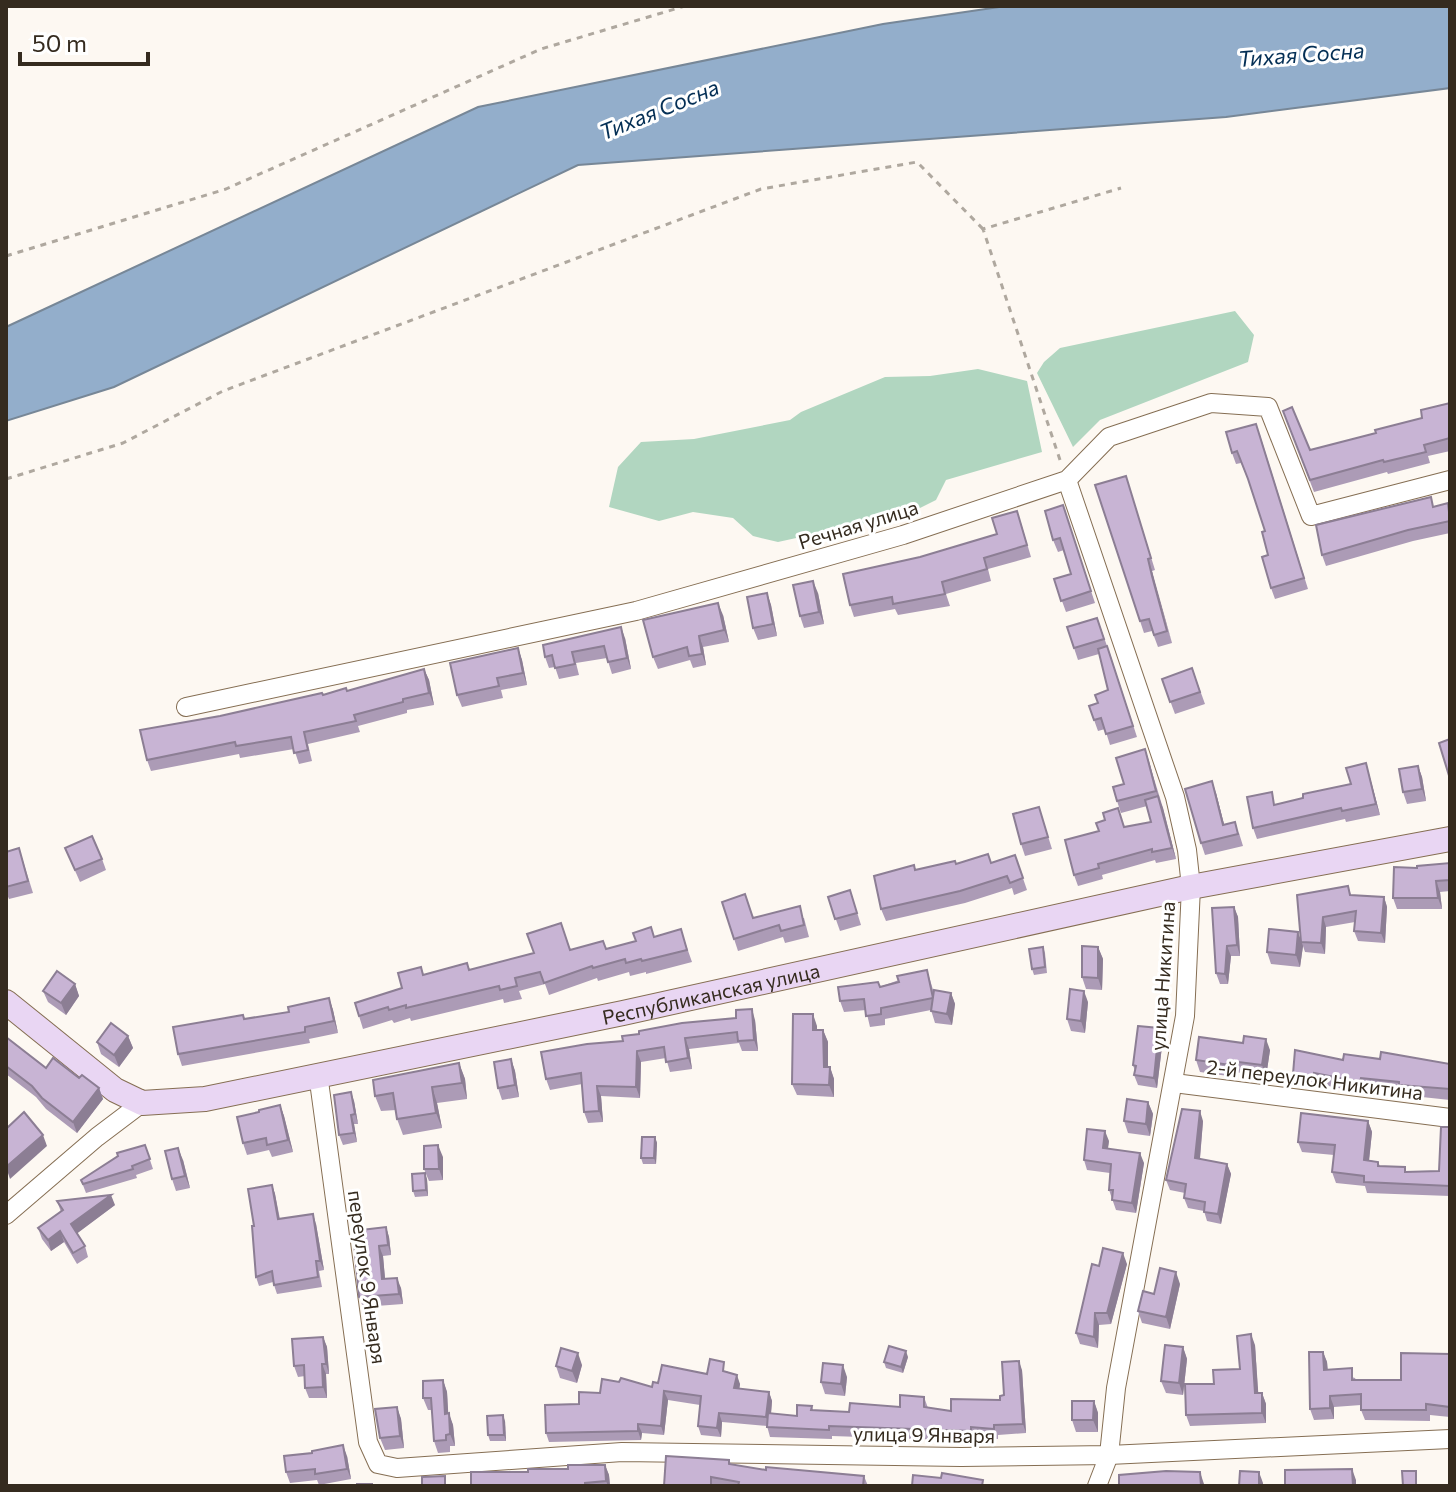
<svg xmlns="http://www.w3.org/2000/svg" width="1456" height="1492" viewBox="0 0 1456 1492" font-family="Commissioner,sans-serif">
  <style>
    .green { fill: #b1d6c0 }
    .water { fill: #93aecb; stroke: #778797; stroke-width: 2 }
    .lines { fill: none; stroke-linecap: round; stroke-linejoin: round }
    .street-casing { stroke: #856e53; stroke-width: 20 }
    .secondary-casing { stroke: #856e53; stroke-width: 26 }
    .path { stroke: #afa89f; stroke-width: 3; stroke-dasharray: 6 6; stroke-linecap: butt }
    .street { stroke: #fff; stroke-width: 18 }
    .secondary { stroke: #e9d6f3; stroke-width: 24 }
    .wall { fill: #ac9bb6 }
    .shaded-wall { fill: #8c7e94 }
    .building { fill: #c8b4d4; stroke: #8c7e94; stroke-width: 2 }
    .labels { text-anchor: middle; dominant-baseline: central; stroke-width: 6; stroke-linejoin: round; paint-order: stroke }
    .street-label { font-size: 20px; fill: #352b1f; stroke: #fff }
    .water-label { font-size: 22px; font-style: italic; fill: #042f55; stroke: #fff }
  </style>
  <rect width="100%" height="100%" fill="#fdf8f2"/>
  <g class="green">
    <path d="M1235,311L1254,335L1248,362L1100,420L1073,447L1037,373L1044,362L1060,348Z"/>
    <path d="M978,369L1027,381L1042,452L946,480L936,500L910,513L778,542L753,536L733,518L693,512L659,521L609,507L618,467L641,442L694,439L790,420L801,412L885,377L930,376Z"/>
  </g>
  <path class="water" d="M1006,6H1450V88L1226,117L578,165L114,387L6,421V327L478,107L883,24Z"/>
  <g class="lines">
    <g class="street-casing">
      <g id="street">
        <path d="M1067,480L1175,797L1187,850L1191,887L1185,1016L1116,1388L1109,1455L1097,1486"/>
        <path d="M186,707L636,611L903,535L1067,480L1109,437L1211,403L1268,407L1311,516L1450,480"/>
        <path d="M318,1074L368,1442L378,1464L397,1468L622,1452L961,1457L1109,1455L1450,1439"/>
        <path d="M1174,1083L1450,1118"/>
        <path d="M6,1215L97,1137L142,1103"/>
      </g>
    </g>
    <g class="secondary-casing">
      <g id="secondary">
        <path id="s1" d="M6,1002L115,1090L142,1103L205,1099L623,1013L1191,887L1450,839"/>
      </g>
    </g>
    <g class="path">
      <path d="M6,256L226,189L541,49L685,6"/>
      <path d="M1060,460L983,229L1121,188"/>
      <path d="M6,479L123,443L223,391L761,189L917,162L983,229"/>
    </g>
    <use href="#street" class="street"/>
    <use href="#secondary" class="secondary"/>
  </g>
  <g class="wall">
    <path d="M1450,403V451L1428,456L1430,463L1388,474L1387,472L1314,492L1283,411L1310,450L1376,433L1422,418Z"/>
    <path d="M1260,435L1308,589L1275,599L1271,588L1265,531L1250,484L1241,463L1236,464L1232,453Z"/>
    <path d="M1126,476L1155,570L1152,571L1156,588L1172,643L1158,647L1152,631L1144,633L1095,485Z"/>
    <path d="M1448,503L1450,508V533L1413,541L1326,566L1322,555Z"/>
    <path d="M1063,506L1095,603L1066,612L1054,579L1071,574L1064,550L1058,552L1053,540Z"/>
    <path d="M1021,523L1031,557L988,569L991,581L946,594L950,606L898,615L895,609L854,617L850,605L920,557L997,534Z"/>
    <path d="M767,593L771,605L777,636L758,640L753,628Z"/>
    <path d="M818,593L824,624L804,628L800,616Z"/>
    <path d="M723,615L729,642L703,647L706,665L693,668L690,660L658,669L653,657Z"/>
    <path d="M1097,618L1111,657L1137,737L1110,745L1105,729L1098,731L1089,706L1098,703L1108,690L1099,654L1078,660L1067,627Z"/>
    <path d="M625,638L631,669L612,674L607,658L576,663L579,675L559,679L555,667L549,668L545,657Z"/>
    <path d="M518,648L522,660L527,685L501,690L503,698L462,707L457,695Z"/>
    <path d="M1192,668L1205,704L1175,714L1162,679Z"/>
    <path d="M424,669L429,680L434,705L407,710V713L358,726L360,732L308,744L312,761L299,764L294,749L240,758L239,754L151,771L147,760L220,716L347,691Z"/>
    <path d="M1145,749L1163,808L1176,859L1156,863L1155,860L1102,875L1103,879L1078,886L1074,875L1125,827L1151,822L1147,806L1121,813L1117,801L1124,784Z"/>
    <path d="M1418,766L1422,777L1426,801L1407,804L1403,792Z"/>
    <path d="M1369,774L1380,815L1346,822L1345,819L1257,839L1253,828L1276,805L1351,784Z"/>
    <path d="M1216,793L1224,824L1239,833L1243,846L1205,855L1201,843Z"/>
    <path d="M1039,807L1052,849L1025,856L1021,844Z"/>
    <path d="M19,848L33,893L9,899L6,892V852Z"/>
    <path d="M65,848L102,859L106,870L80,882Z"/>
    <path d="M1015,855L1027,890L1014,895L1012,888L965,903L886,921L881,909L916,870L956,864L992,863Z"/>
    <path d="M1450,863V891L1440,892L1442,909H1397L1393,898Z"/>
    <path d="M1348,886L1351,895L1384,897L1387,907L1385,943L1358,941L1354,931L1355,922L1326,927L1325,954L1305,952L1303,946L1300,967L1271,964L1267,952L1301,938Z"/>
    <path d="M850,890L861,925L840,931L828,897Z"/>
    <path d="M722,902L753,918H804L809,937L785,943L783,937L738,951Z"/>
    <path d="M1234,907L1238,917L1240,956H1231L1228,984H1220L1216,973Z"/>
    <path d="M654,937L685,942L692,962L646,974V972L630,976L629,972L598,981L597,978L549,995L545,984L519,991L522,999L504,1003L503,999L411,1021L410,1018L394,1023L392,1020L363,1029L355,1003L402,988L421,967L424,975L470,970L570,950L606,949Z"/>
    <path d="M1043,947L1045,953L1047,973L1034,975L1032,969Z"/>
    <path d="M1098,947L1103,959L1102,990L1086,989L1082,977Z"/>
    <path d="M927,970L934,993H951L955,1004L952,1025L935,1023L931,1010L885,1019V1025L870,1027L866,1010L844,1012L840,1001Z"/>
    <path d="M75,984L79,996L66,1015L48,1002L43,991Z"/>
    <path d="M329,998L333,1010L338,1033L309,1039L310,1043L182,1066L178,1054L243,1015L245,1019L289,1012Z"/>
    <path d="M1088,1002L1085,1033L1071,1031L1067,1019Z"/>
    <path d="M755,1020L758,1051H742L739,1043L689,1049L692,1069L670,1072L666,1058L641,1062L640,1098L601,1096L603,1122L588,1123L584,1112L582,1084L550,1090L546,1079L623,1041Z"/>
    <path d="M817,1026V1030H823L828,1042V1067H830L834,1079V1097L797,1095L792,1084Z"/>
    <path d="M1159,1028L1163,1038L1157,1088L1138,1085L1134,1075L1135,1071L1133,1065Z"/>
    <path d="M128,1036L133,1048L119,1067L101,1054L97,1042Z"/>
    <path d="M6,1037L46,1068L79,1078L99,1088L103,1099L77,1133L46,1109L36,1097L6,1074Z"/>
    <path d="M1270,1050L1266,1077L1235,1072V1077L1200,1072L1196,1060Z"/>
    <path d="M511,1059L515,1071L519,1097L502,1100L498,1088Z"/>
    <path d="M1380,1059L1450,1064V1100L1403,1095L1402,1093L1364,1089V1093L1318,1084V1087L1296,1085L1293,1074L1343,1060Z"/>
    <path d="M459,1063L465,1079L467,1099L437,1103L442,1128L403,1135L397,1119L396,1110L381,1111L375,1096Z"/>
    <path d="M354,1101L358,1124H354L357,1142L343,1145L339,1135Z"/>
    <path d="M1148,1102L1153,1114L1150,1136L1128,1133L1124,1121Z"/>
    <path d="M280,1105L284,1116L293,1152L272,1157L269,1150L247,1155L243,1143L259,1112Z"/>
    <path d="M1203,1121L1200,1159L1227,1164L1231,1174L1221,1224L1207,1221L1204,1211L1188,1208L1184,1198L1185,1193L1170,1190L1166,1180Z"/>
    <path d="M1368,1121L1372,1132L1369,1160L1378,1162L1380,1166L1407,1172L1439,1171L1450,1127V1196L1367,1193L1365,1186L1336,1183L1332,1172L1334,1155L1302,1152L1298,1142Z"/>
    <path d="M655,1137L657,1143L656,1164H643L641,1158Z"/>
    <path d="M1109,1141L1108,1149L1144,1163L1136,1213L1116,1210L1109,1190L1110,1173L1087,1170L1084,1160Z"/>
    <path d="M145,1145L153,1169L136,1175L137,1178L86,1193L81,1180Z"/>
    <path d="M443,1157V1180L429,1181L424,1169Z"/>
    <path d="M183,1160L190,1188L176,1191L172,1179Z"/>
    <path d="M427,1179L428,1196L415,1197L413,1191Z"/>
    <path d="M272,1185L275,1194L280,1219L316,1224L324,1270L319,1271L322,1287L277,1294L273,1282L259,1286L256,1277Z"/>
    <path d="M57,1201L115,1205L77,1233L85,1246L88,1257L77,1264L64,1242L51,1251L42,1239L38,1228L61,1212Z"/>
    <path d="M386,1227L389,1237L391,1255L383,1256L385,1279L401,1288L403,1304L363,1307L359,1297Z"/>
    <path d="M1127,1264L1111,1324L1099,1325L1098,1348L1080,1344L1076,1333L1099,1266Z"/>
    <path d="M1180,1284L1170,1329L1142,1323L1138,1311Z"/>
    <path d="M323,1337L327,1347L329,1374H326L327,1398H309L305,1388V1376L298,1377L294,1366Z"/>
    <path d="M1255,1345L1258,1393H1262L1266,1404V1423L1190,1426L1186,1415L1214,1384L1240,1369Z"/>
    <path d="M1183,1347L1187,1359L1183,1395L1166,1393L1161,1381Z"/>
    <path d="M1323,1352L1327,1362L1328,1370L1355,1378L1356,1380H1401L1450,1354V1417L1430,1415V1421L1365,1420L1361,1410V1405L1334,1407V1419L1314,1420L1310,1409Z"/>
    <path d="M908,1357L903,1373L886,1368L884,1362Z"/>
    <path d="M582,1365L577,1383L560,1378L556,1366Z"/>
    <path d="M1022,1370L1026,1433L998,1435V1439L975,1437V1441L832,1436V1439L770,1437L767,1426L722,1422L721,1437L701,1435L698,1426L700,1405L668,1400L664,1435L642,1433L641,1440L549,1442L546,1433L579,1404L600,1393L652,1387L658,1383L728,1371L727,1372L740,1384L739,1389L769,1392L772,1401L771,1413L797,1416L812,1406L813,1410L849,1412L900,1407L924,1397L928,1408L951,1411L1000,1400Z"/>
    <path d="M847,1377L845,1396L825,1394L821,1382Z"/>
    <path d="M443,1380L447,1392L448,1413L453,1425L455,1446H450V1452L438,1453L434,1441L432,1410H428L423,1398Z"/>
    <path d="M1094,1401L1098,1413V1432H1076L1072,1420Z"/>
    <path d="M397,1407L401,1419L404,1448L385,1450L380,1438Z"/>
    <path d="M505,1421L506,1441H490L488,1435Z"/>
    <path d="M347,1456L351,1479L319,1485L317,1480L290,1483L286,1472Z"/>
    <path d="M729,1460L731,1464L766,1470L864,1476L868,1486H664Z"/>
    <path d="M605,1465L609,1475L610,1486H471L528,1472L568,1469Z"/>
  </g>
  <g class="shaded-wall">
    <path d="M1148,559L1152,571L1172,643L1152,576Z"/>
    <path d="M813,581L818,593L824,624L819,612Z"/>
    <path d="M767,593L771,605L777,636L773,624Z"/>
    <path d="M718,603L723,615L729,642L724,630Z"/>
    <path d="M621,627L625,638L631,669L627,658Z"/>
    <path d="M699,636L703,647L706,665L702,654Z"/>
    <path d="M518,648L522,660L527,685L523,673Z"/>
    <path d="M424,669L429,680L434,705L429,693Z"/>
    <path d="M1145,749L1149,761L1160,803L1156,791Z"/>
    <path d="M1366,763L1369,774L1380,815L1376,804Z"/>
    <path d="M1418,766L1422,777L1426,801L1422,789Z"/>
    <path d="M1212,781L1216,793L1227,836L1223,825Z"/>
    <path d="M1158,796L1163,808L1176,859L1172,848Z"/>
    <path d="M1436,881L1440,892L1442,909L1438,898Z"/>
    <path d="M1384,897L1387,907L1385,943L1381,933Z"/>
    <path d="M1234,907L1238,917L1240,956L1237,945Z"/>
    <path d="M1323,917L1326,927L1325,954L1321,943Z"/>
    <path d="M1298,932L1303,946L1300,967L1296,955Z"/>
    <path d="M1227,946L1231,956L1228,984L1225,974Z"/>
    <path d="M1098,947L1103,959L1102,990L1098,978Z"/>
    <path d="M75,984L79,996L66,1015L61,1003Z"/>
    <path d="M1084,991L1088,1002L1085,1033L1081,1021Z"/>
    <path d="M951,993L955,1004L952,1025L947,1014Z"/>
    <path d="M329,998L333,1010L338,1033L334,1021Z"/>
    <path d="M752,1009L755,1020L758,1051L754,1040Z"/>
    <path d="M813,1014L817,1026V1042L813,1030Z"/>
    <path d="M1159,1028L1163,1038L1157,1088L1154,1078Z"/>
    <path d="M823,1030L828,1042V1079L824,1067Z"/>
    <path d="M128,1036L133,1048L119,1067L114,1055Z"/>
    <path d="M685,1038L689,1049L692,1069L688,1058Z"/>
    <path d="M1266,1039L1270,1050L1266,1077L1262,1065Z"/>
    <path d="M637,1051L641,1062L640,1098L636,1087Z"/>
    <path d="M511,1059L515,1071L519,1097L515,1085Z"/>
    <path d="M1231,1061L1235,1072V1077L1230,1065Z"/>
    <path d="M459,1063L465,1079L467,1099L462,1083Z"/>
    <path d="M830,1067L834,1079V1097L829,1085Z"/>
    <path d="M1361,1078L1364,1089V1093L1360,1082Z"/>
    <path d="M597,1086L601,1096L603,1122L599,1111Z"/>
    <path d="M432,1087L437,1103L442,1128L436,1113Z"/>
    <path d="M99,1088L103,1099L77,1133L73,1122Z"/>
    <path d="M351,1092L354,1101L358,1124L355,1114Z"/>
    <path d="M1148,1102L1153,1114L1150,1136L1146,1124Z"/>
    <path d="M280,1105L284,1116L293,1152L288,1140Z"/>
    <path d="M1200,1111L1203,1121L1199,1168L1195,1158Z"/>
    <path d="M351,1115L354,1124L357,1142L354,1133Z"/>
    <path d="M1368,1121L1372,1132L1368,1170L1364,1160Z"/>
    <path d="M1105,1131L1109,1141L1106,1158L1103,1148Z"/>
    <path d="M43,1135L47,1146L10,1179L6,1167Z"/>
    <path d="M655,1137L657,1143L656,1164L654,1158Z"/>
    <path d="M438,1145L443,1157V1180L439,1169Z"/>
    <path d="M178,1148L183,1160L190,1188L185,1176Z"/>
    <path d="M1140,1153L1144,1163L1136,1213L1132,1203Z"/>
    <path d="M1227,1164L1231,1174L1221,1224L1218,1214Z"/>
    <path d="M425,1173L427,1179L428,1196L426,1190Z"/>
    <path d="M272,1185L275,1194L281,1228L278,1219Z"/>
    <path d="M111,1195L115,1205L75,1235L71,1224Z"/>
    <path d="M313,1214L316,1224L324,1270L320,1261Z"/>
    <path d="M386,1227L389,1237L391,1255L388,1245Z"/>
    <path d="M60,1231L64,1242L51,1251L48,1240Z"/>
    <path d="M379,1246L383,1256L386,1289L382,1279Z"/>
    <path d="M1123,1253L1127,1264L1111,1324L1107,1313Z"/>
    <path d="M1176,1272L1180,1284L1170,1329L1166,1317Z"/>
    <path d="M397,1278L401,1288L403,1304L399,1294Z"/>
    <path d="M1095,1313L1099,1325L1098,1348L1094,1337Z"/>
    <path d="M1251,1334L1255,1345L1259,1404L1255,1393Z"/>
    <path d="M323,1337L327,1347L329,1374L326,1364Z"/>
    <path d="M1183,1347L1187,1359L1183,1395L1179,1383Z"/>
    <path d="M906,1351L908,1357L903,1373L901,1367Z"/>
    <path d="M1323,1352L1327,1362L1328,1381L1324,1370Z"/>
    <path d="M578,1353L582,1365L577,1383L572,1371Z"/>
    <path d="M1019,1361L1022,1370L1026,1433L1023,1424Z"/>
    <path d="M322,1364L326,1374L327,1398L323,1387Z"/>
    <path d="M843,1365L847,1377L845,1396L841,1384Z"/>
    <path d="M737,1375L740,1384L738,1397L734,1388Z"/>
    <path d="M443,1380L447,1392L449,1426L445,1414Z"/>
    <path d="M664,1391L668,1400L664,1435L661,1426Z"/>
    <path d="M769,1392L772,1401L770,1426L766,1417Z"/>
    <path d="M1262,1393L1266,1404V1423L1262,1413Z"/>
    <path d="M1330,1396L1334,1407V1419L1330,1408Z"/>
    <path d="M1094,1401L1098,1413V1432L1093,1420Z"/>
    <path d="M397,1407L401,1419L404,1448L400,1436Z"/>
    <path d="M449,1413L453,1425L455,1446L450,1434Z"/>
    <path d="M719,1413L722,1422L721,1437L717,1428Z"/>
    <path d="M503,1415L505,1421L506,1441L504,1435Z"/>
    <path d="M638,1424L642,1433L641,1440L638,1431Z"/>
    <path d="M343,1445L347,1456L351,1479L347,1469Z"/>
    <path d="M605,1465L609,1475L610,1486H608L606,1481Z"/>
    <path d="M1352,1469L1356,1480V1486H1353Z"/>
    <path d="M1200,1472L1204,1484V1486H1201Z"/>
    <path d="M1259,1472L1263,1483V1486H1259Z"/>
  </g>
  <g class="building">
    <path d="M1450,403V438L1424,445L1426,452L1384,462L1383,460L1310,480L1283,411L1292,407L1310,450L1376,433L1375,430L1422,418L1421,410Z"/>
    <path d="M1256,424L1304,578L1271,588L1262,557L1268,555L1262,532L1265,531L1248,479L1237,451L1232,453L1226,432Z"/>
    <path d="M1126,476L1151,558L1148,559L1152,576L1167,631L1154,635L1149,619L1140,621L1095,485Z"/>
    <path d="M1431,497L1433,507L1448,503L1450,521L1408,530L1322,555L1316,525Z"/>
    <path d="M1063,505L1091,591L1061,601L1054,579L1071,574L1060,538L1053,540L1045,511Z"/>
    <path d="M1017,511L1027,545L984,558L987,569L942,582L945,594L893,604L892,597L850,605L843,574L920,557L997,534L992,518Z"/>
    <path d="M813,581L819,612L800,616L793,585Z"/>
    <path d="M767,593L773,624L753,628L747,597Z"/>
    <path d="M718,603L724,630L699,636L702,654L689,656L687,647L653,657L643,620Z"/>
    <path d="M1097,618L1104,639L1074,648L1067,627Z"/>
    <path d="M621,627L627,658L608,662L604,646L572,652L575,664L555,668L552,655L545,657L543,645Z"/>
    <path d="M1107,646L1133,726L1106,734L1101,718L1094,720L1089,706L1098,703L1095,695L1108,690L1098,649Z"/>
    <path d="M518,648L523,673L497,678L499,686L457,695L450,663Z"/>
    <path d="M1192,668L1200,692L1170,702L1162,679Z"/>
    <path d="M424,669L429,693L403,699V702L354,715L356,721L304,732L308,750L294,753L291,737L236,746L235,742L147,760L140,730L220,716L322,693L323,695L346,688L347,691Z"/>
    <path d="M1450,739V779L1439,743Z"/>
    <path d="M1145,749L1156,791L1117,801L1113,787L1124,784L1116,758Z"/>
    <path d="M1366,763L1376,804L1342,811L1341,808L1253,828L1247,797L1272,792L1274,805L1303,798V794L1351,784L1346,768Z"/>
    <path d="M1418,766L1422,789L1403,792L1399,769Z"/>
    <path d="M1212,781L1223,825L1235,822L1238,834L1201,843L1185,789Z"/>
    <path d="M1158,796L1172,848L1152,852V849L1098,864L1099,868L1074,875L1065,840L1099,831L1096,823L1105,820L1103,813L1118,808L1124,827L1151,822L1145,800Z"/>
    <path d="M1039,807L1048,837L1021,844L1013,814Z"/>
    <path d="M92,836L102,859L75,870L65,848Z"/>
    <path d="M19,848L28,881L6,887V852Z"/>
    <path d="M988,854L991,863L1015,855L1023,878L1010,883L1007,876L960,891L881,909L874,876L914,865L915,870L955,861L956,864Z"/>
    <path d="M1450,863V880L1436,881L1438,898H1393L1394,867L1417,868V866Z"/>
    <path d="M1348,886L1350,895L1384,897L1381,933L1354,931L1356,911L1323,917L1321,943L1301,942L1297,895Z"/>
    <path d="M850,890L857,913L835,919L828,897Z"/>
    <path d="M745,894L753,918L800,906L804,925L781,931L779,925L734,939L722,902Z"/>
    <path d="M1234,907L1237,945L1227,946L1225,974L1216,973L1212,908Z"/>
    <path d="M561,923L570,950L603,941L606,949L636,941L633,933L651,927L654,937L681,929L687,950L642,961L641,959L626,963L625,959L593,968L592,966L544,983L540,972L515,978L517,986L500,990L499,986L406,1008V1005L389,1010L388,1007L359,1016L355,1003L402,988L398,973L421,967L423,975L467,963L469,970L534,953L527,934Z"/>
    <path d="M1269,929L1298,932L1296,955L1267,952Z"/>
    <path d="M1082,946L1098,947V978L1082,977Z"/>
    <path d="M1043,947L1045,967L1032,969L1029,949Z"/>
    <path d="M927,970L933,998L881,1008V1014L866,1016L864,999L840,1001L838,987L878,982L880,987L899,982L897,976Z"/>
    <path d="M57,971L75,984L61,1003L43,991Z"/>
    <path d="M1070,989L1084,991L1081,1021L1067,1019Z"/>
    <path d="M934,990L951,993L947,1014L931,1011Z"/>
    <path d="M329,998L334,1021L305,1027V1032L178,1054L173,1027L243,1015L244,1019L289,1012L288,1007Z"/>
    <path d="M752,1009L754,1040L738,1041L737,1032L685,1038L688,1058L666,1062L664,1047L637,1051L636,1087L597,1086L599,1111L584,1112L581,1073L546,1079L541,1052L587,1044L623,1041L622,1036L639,1034V1031L682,1023L736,1018V1010Z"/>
    <path d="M793,1014H813V1030H823L824,1067H830L829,1085L792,1084Z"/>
    <path d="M111,1023L128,1036L114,1055L97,1042Z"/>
    <path d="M1138,1026L1159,1028L1154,1078L1134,1075L1136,1066L1133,1065Z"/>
    <path d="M1244,1036L1266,1039L1262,1065L1231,1061L1230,1065L1196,1060L1199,1037L1243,1043Z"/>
    <path d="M6,1037L46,1068L53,1058L79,1078L82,1075L99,1088L73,1122L42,1098L32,1086L6,1066Z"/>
    <path d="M1295,1050L1343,1060L1344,1054L1380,1059L1381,1052L1450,1064V1089L1399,1085V1082L1361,1078L1360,1082L1314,1073V1076L1293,1074Z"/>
    <path d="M511,1059L515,1085L498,1088L494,1062Z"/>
    <path d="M459,1063L462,1083L432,1087L436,1113L397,1119L393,1093L375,1096L373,1080Z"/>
    <path d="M351,1092L355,1114L351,1115L354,1133L339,1135L334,1095Z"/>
    <path d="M1127,1099L1148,1102L1146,1124L1124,1121Z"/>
    <path d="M280,1105L288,1140L267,1145L266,1138L243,1143L237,1117L259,1112V1110Z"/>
    <path d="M1182,1109L1200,1111L1195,1158L1227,1164L1218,1214L1204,1212L1205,1202L1184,1198L1186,1184L1166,1180Z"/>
    <path d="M24,1112L43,1135L6,1167V1129Z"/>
    <path d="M1301,1113L1368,1121L1364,1160L1378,1162V1166L1405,1167V1172L1439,1171L1441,1127H1450V1186L1364,1182V1176L1332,1172L1335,1145L1298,1142Z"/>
    <path d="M1087,1129L1105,1131L1103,1148L1140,1153L1132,1203L1112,1200L1113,1190H1109L1111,1164L1084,1160Z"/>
    <path d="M642,1137H655L654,1158H641Z"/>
    <path d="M145,1145L150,1159L132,1166L133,1169L83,1184L81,1180L118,1156L117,1153Z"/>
    <path d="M438,1145L439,1169H424V1146Z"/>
    <path d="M178,1148L185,1176L172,1179L165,1151Z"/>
    <path d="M425,1173L426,1190L413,1191L412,1174Z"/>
    <path d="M272,1185L278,1219L313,1214L320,1261H316L318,1277L274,1285L272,1271L256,1277L252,1226H254L248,1189Z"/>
    <path d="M111,1195L71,1224L85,1246L73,1253L60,1231L48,1240L38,1228L63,1210L57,1201Z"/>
    <path d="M386,1227L388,1245L379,1246L382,1279L397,1278L399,1294L359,1297L353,1231Z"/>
    <path d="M1103,1248L1123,1253L1107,1313H1095L1094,1337L1076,1333L1092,1264L1099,1266Z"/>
    <path d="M1160,1268L1176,1272L1166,1317L1138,1311L1143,1291L1154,1294Z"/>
    <path d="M1251,1334L1255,1393H1262V1413L1186,1415L1185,1384H1214L1213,1370L1240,1369L1237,1336Z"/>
    <path d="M323,1337L326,1364H322L323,1387L305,1388L304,1365L294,1366L292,1339Z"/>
    <path d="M1165,1345L1183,1347L1179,1383L1161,1381Z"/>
    <path d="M889,1346L906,1351L901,1367L884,1362Z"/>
    <path d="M561,1348L578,1353L572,1371L556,1366Z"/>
    <path d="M1309,1352H1323L1324,1370L1352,1368V1380H1401V1353L1450,1354V1407L1426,1404V1410H1361V1394L1330,1396V1408L1310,1409Z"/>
    <path d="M710,1359L724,1362L723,1371L737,1375L734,1388L769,1392L766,1417L719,1413L717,1428L698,1426L701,1396L664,1391L661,1426L638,1424V1431L546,1433L545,1405L579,1404V1392L600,1393L602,1379L619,1382L621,1378L652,1387L653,1382L658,1383L662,1365L707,1374Z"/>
    <path d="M1019,1361L1023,1424L994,1425V1429L971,1427V1431L829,1426V1430L767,1427L768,1413L797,1416V1405L812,1406L811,1410L849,1412L850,1403L900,1407V1395L924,1397V1407L951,1411V1399L1000,1400V1396L1004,1395L1002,1362Z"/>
    <path d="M823,1363L843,1365L841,1384L821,1382Z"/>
    <path d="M443,1380L445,1414L449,1413L450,1434L446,1435V1440L434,1441L431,1398H423V1381Z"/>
    <path d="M1072,1401H1094L1093,1420H1072Z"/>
    <path d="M397,1407L400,1436L380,1438L375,1409Z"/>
    <path d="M503,1415L504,1435H488L487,1416Z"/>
    <path d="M343,1445L347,1469L315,1474V1469L286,1472L284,1456L312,1453V1451Z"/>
    <path d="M666,1456L729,1460V1464L766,1470V1467L864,1476L863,1486H738L739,1482L711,1477V1486H664Z"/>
    <path d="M568,1465H605L606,1481L585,1483V1486H471V1472H528V1469H568Z"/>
    <path d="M1352,1469L1353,1486H1285V1470Z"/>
    <path d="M1166,1471L1200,1472L1201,1486H1119V1475Z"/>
    <path d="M1240,1471L1259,1472V1486H1239Z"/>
    <path d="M1402,1471H1416V1486H1403Z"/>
    <path d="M942,1473L983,1480L982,1486H912L913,1475L941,1478Z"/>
    <path d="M445,1476V1486H422V1477Z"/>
    <rect x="357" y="1484" width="15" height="2"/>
  </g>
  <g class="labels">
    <g class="street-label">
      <text transform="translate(858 524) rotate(-17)">Речная улица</text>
      <text transform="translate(1162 976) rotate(-86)">улица Никитина</text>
      <text stroke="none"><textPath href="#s1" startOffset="750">Республиканская улица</textPath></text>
      <text transform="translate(1315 1079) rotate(7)">2-й переулок Никитина</text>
      <text transform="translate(368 1277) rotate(82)">переулок 9 Января</text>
      <text transform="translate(924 1434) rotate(1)">улица 9 Января</text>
    </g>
    <g class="water-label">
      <text transform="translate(1301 54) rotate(-4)">Тихая Сосна</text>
      <text transform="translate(659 109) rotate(-22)">Тихая Сосна</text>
    </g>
  </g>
  <rect width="1456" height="1492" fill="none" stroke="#352b1f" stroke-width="16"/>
  <path d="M20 52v12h128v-12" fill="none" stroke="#352b1f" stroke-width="4"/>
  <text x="32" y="52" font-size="24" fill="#352b1f" stroke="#ffffff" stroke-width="6" paint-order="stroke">50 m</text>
</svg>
